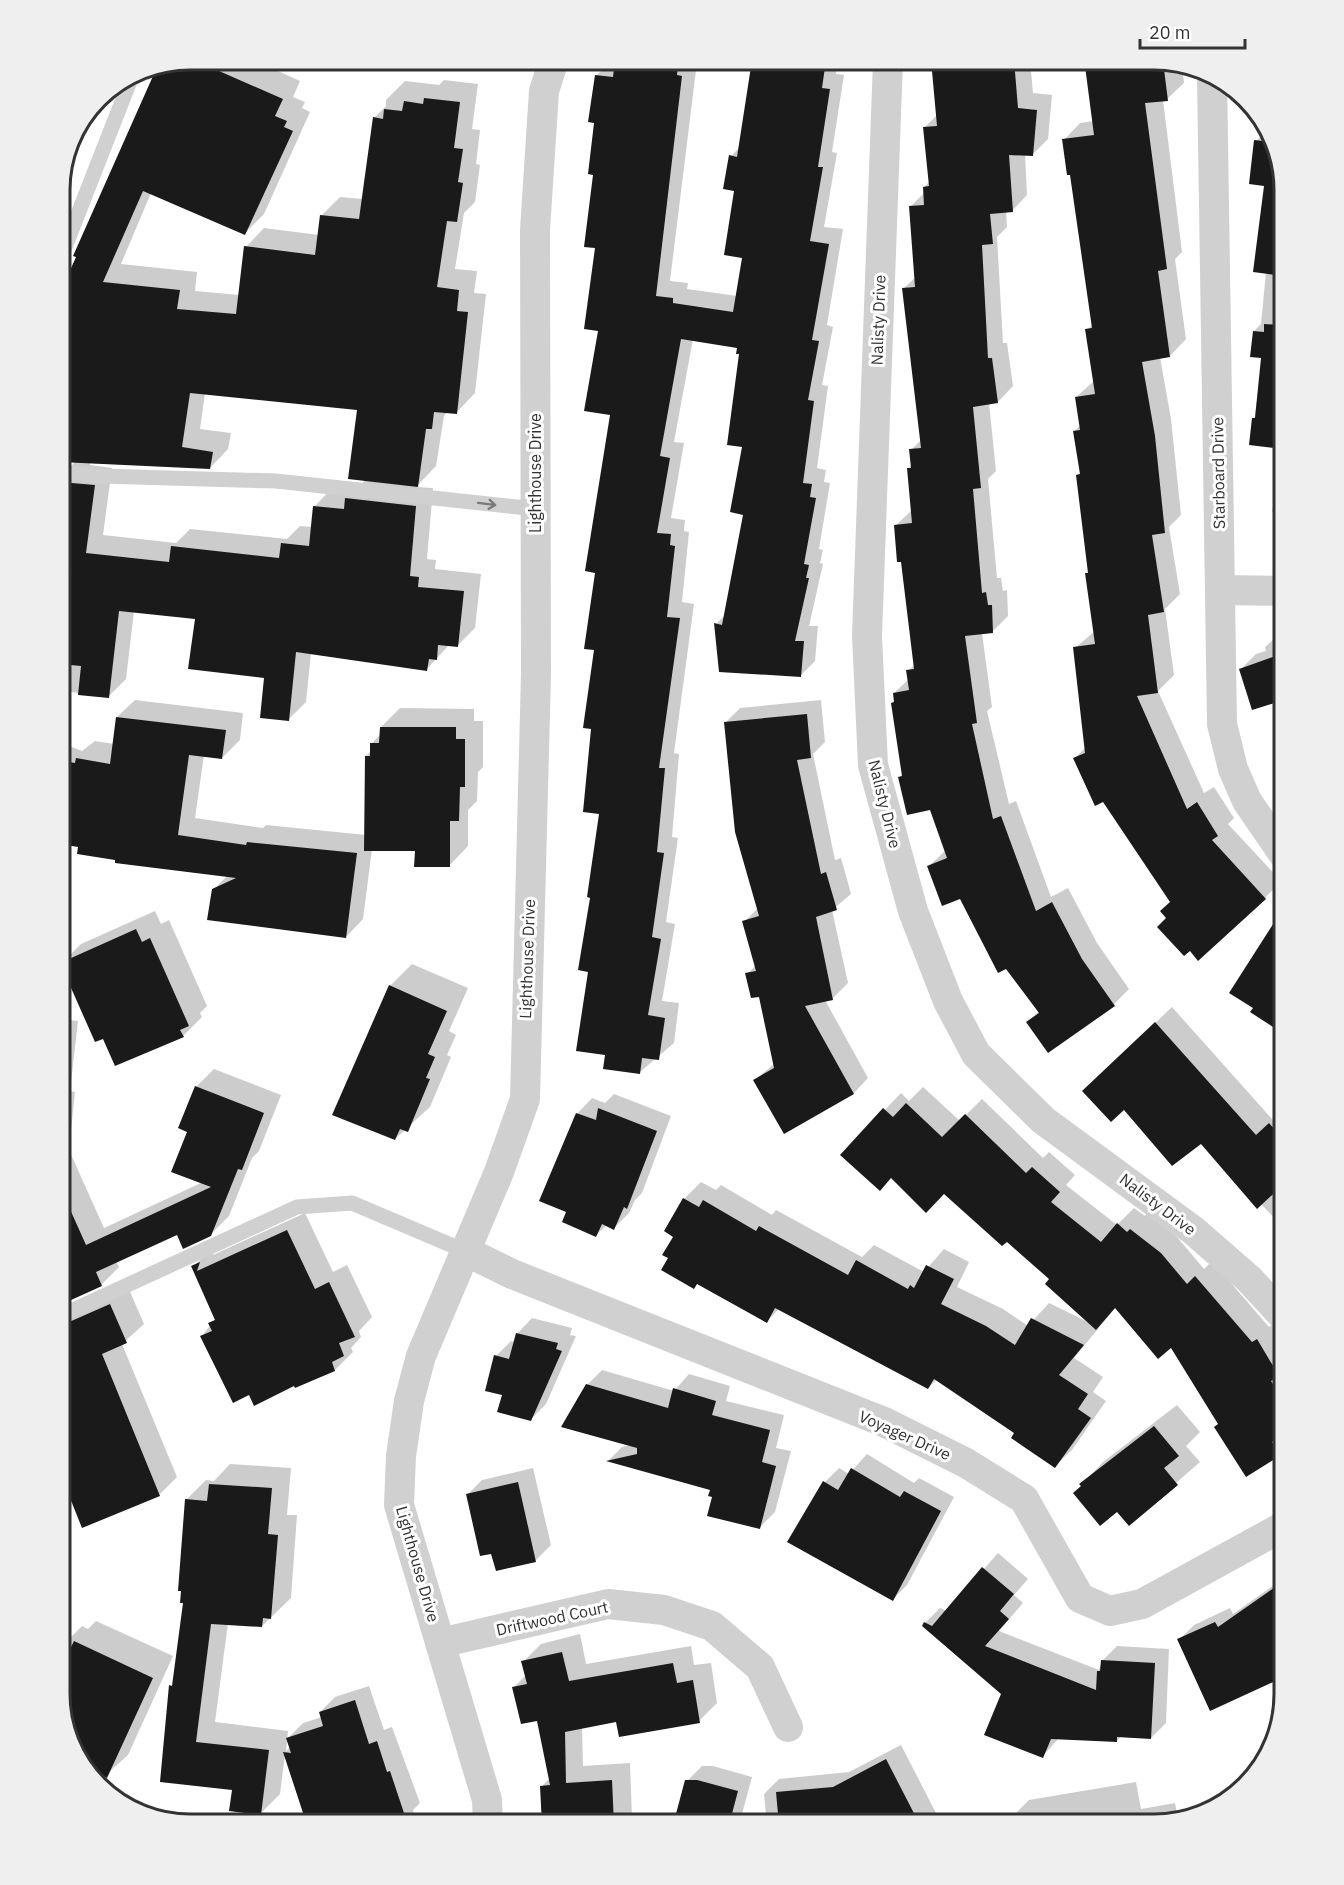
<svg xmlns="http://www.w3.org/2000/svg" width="1344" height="1885" viewBox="0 0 1344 1885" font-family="'IBM Plex Sans',sans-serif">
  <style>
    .shadow { fill: #0003; fill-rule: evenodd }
    .building { fill: #1a1a1a }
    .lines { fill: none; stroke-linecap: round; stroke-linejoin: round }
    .lane { stroke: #d0d0d0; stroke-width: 15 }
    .street { stroke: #d0d0d0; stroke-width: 30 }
    .oneway { stroke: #7a7a7a }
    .labels { text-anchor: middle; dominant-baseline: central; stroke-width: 6; stroke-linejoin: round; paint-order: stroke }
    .street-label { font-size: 16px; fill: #333; stroke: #fff }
    .rim { fill: none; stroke: #333; stroke-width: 3 }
  </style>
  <rect width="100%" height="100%" fill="#fff"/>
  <g class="shadow">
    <path d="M191,60H254L300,81L293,97L305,102L302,108L310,112L264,214L245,233L151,193L121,264L197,272L195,291L240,295L246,247L264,228L319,235L321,216L340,197L363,199L374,118L386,106V100L405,81L439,85L444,80L478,84L472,129L480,130L476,164L480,165L475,202L464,213L455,269L477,271L474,293L486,294L475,393L457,412L448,411L444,416L436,466L416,487L433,488L427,559L436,560L435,569L481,574L475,628L457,646L449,645L427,669L311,653L306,702L288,720L266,677L196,618L134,611L126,679L109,696L60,691V477L75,462L60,461L125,146L159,66ZM205,393L359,408L366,479L355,491L332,488L315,506L312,527L300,526L287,539L190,529L176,543L103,535L112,468L90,465V463L210,468L228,449L231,433L200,429Z"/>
    <path d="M612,60L697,62L670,281L688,283L687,289L737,296L744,257L731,156L740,147L752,65L747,64L748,60H838L836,74L844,75L832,152L837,153L824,227L843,229L827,325L833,327L822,385L828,386L817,468L826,470L824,482L830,483L819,549L823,550L820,563L823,564L809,626H818L815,661L800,676L716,624L725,615L745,514L741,353L739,347L693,339L674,442L684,443L671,518L685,520L684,531L689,532L682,602L694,604L674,753L679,754L672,837L678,838L666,922L675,924L662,1001L679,1003L674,1043L640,1072L607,1054L590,971L592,896L600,812L593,728L597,571L612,414L600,330L595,174L597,75Z"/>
    <path d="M932,60H1030L1033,93L1052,95L1048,139L1032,155L1025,154L1027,195L1012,211H1006L1007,227L997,237L1003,343H1007L1013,386L998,402L989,403L996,471L988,479L997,578H1001L1003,591L1007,590L1008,616L992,632L982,633L992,707L987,711L1009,804L1016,801L1051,897L1068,888L1097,943L1129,989L1114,1004L1028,1022L1039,1011L961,897L929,866L946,850L931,808L900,777L903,774L892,703L895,700L894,693L909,679L908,671L915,664L903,560L895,526L912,510L908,469L912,464L911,450L922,439L904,288L916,277L910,207L925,192L924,187L930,181L924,128L937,115Z"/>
    <path d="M1093,60H1161L1182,66L1184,83L1167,99L1163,100L1182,252L1175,259L1186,339L1170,356L1160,357L1171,419L1181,515L1169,527L1180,594L1165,609L1174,675L1158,691L1204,793L1214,787L1234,818L1228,824L1281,881L1265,898L1168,918L1171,902L1075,758L1086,747L1075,648L1095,631L1086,574L1089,571L1077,475L1081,472L1074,431L1081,425L1076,397L1094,381L1087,330L1093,324L1072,173L1064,140L1080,123L1094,121L1087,67Z"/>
    <path d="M1263,122L1284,191V514L1272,512L1283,448L1251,444L1263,357L1254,331L1261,324L1266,272V185L1256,141L1262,135Z"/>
    <path d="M1284,630V699L1241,669L1256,654L1266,651L1265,647Z"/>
    <path d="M135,700L243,713L240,740L222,758L204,755L195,818L263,828L266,825L366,835V756L371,751V744L381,734V727L400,708L474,709V721H483V767L478,772L477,801L468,810V846L450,865L416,849H372L363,919L346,937L213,890L227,876L117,859L80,846L60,842V742L82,751L95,741L114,744L117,717Z"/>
    <path d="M821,700L825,742L813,754L835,860L841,858L851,894L832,910L848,983L833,998L825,1000L868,1078L854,1093L784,1132L755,1080L775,1063L760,995L747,974L756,965L744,922L758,908L725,723L740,708Z"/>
    <path d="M1284,749V760L1280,753Z"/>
    <path d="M155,911L161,924L169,920L207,1006L200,1013L202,1017L183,1036L104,1037L62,963L81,944Z"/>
    <path d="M412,964L468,988L449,1031L456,1035L447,1055L451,1057L430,1107L395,1139L390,986Z"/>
    <path d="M1172,1007L1273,1120L1284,1110V1228L1201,1142L1101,1075Z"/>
    <path d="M60,1019L78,1021L70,1091L75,1092L69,1150L104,1228L203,1182L189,1131L196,1087L214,1069L281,1095L259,1151L252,1158L229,1216L210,1235L178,1233L116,1261L119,1267L101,1285L69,1299L72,1306L128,1287L144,1324L122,1344L177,1477L159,1495L69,1491L60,1495Z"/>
    <path d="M923,1087L960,1121L982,1099L1043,1158L1049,1152L1075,1175L1066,1185L1117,1225L1134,1208L1145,1216L1147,1213L1177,1237L1204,1269L1212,1261L1269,1327L1273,1324L1284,1341V1449L1280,1454L1220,1424L1172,1346L1116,1307L1074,1358L1103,1377L1093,1392L1106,1401L1072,1450L1055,1466L1016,1433L937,1379L928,1388L779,1309L767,1321L670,1257L675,1236L666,1230L684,1199L701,1182L716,1190L721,1185L772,1215L776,1210L862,1257L874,1245L924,1272L944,1249L969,1262L957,1287L1003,1309L1028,1326L1049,1303L1090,1323L1051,1279L1007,1240L944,1193L891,1177L842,1155L901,1093L909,1101Z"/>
    <path d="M614,1094L671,1116L642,1193L635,1200L629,1213L614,1228L607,1225L596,1235L568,1211L577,1114L592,1098L605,1103Z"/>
    <path d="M305,1213L333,1272L347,1265L372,1317L359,1331L361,1337L351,1348L353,1352L335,1370L294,1384L249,1393L202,1336L216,1318L193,1267L211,1249L217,1246L213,1255Z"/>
    <path d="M532,1318L572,1328L570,1335L576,1336L546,1404L531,1419L504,1394L496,1356L511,1341L515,1342L517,1334Z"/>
    <path d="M602,1370L674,1391L689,1374L730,1386L726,1401L784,1415L776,1448L791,1451L775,1512L760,1527L714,1495L712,1489L608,1461L622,1447L631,1445L587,1385Z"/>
    <path d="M1177,1405L1200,1432L1186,1446L1200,1462L1129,1524L1117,1509L1082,1484L1103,1462Z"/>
    <path d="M867,1454L914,1483L919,1478L954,1497L907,1585L893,1599L825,1482L839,1468L849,1474Z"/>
    <path d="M230,1464L291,1468L287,1515H297L291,1598L262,1626L228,1623L215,1722L288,1731L286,1751L291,1746L288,1738L303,1723L322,1717L320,1712L335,1697L369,1686L384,1730L392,1727L420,1803L413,1810L414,1815L405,1825H362L285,1754L280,1794L260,1814L233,1789L161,1781L171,1686L174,1683L185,1602L186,1500L206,1480L214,1481Z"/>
    <path d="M533,1468L551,1545L536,1560L493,1552L467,1495L482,1480Z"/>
    <path d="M998,1553L1028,1579L1014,1595L1023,1603L999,1631L1099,1670L1102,1661L1117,1646L1169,1649L1166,1723L1151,1738L1121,1736L1117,1741L1059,1738L1042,1757L1003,1694L925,1623L940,1608L947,1611Z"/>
    <path d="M1284,1578V1676L1179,1640L1194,1625L1230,1608L1233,1614Z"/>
    <path d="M96,1621L173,1656L128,1755L99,1781L78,1760L60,1694V1642L64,1644L82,1626L88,1629Z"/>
    <path d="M580,1634L586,1664L691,1646L694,1665L711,1663L717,1703L699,1721H618L582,1727L583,1766L630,1763L632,1818L625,1825H576L542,1786L550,1778L538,1719L514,1687L526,1675L523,1662L541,1644Z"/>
    <path d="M901,1745L937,1815L928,1825H767L764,1794L779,1779L849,1772Z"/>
    <path d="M702,1766H713L752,1777L739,1825H674L687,1781Z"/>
    <path d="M1136,1782L1141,1809L1175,1803L1178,1819L1154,1825H1012L1011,1818L1029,1800Z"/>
  </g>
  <g class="building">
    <path d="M194,60L283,99L275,116L287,121L284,127L293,131L245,235L143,191L103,282L180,290L177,309L236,314L244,246L315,255L320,215L359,219L373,117L383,119L384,109L402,111L404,101L423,104L424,98L460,102L454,148L463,149L458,182L463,183L457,222L447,221L437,287L459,290L457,311L468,312L457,414L434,412L432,429H426L418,487L348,479L357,410L190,393L182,447L213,452L210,469L60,462V293L76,257L73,256L157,67Z"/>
    <path d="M615,60L678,66L677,75L682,76L656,296L673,298V303L733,312L742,258L724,255L734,191L723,189L729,155L737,157L752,60H826L822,88L830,89L818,167H823L810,241L829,244L812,340L819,341L808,400L814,401L803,483L812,484L810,497L816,498L804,564L809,565L806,578H809L795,641H804L801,677L719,672L714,623L722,625L743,515L730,512L742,447L727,445L739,354H736L737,348L681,339L660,456L670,458L657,533L671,534L670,545L675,546L667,617L680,618L659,768H665L657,852L664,853L652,937L661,939L648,1015L665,1018L659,1060L642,1058L640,1074L603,1069L605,1055L576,1051L588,972L578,970L590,898L587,897L599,814L583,812L591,729L583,728L594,650L584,649L595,573L585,571L610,415L584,411L598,331L584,329L595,248L584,247L593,175L588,174L594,123L588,122L595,75L613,77Z"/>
    <path d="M931,60H1014L1018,108L1037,110L1033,156L1009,155L1013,212L990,214L993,244L982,245L988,358H992L998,403L973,407L981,488L973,489L982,593L986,592L988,605H992L993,633L965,636L977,723L972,724L993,819L1001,816L1036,911L1052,902L1082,959L1115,1006L1048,1053L1026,1022L1039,1013L1006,969L998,973L960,899L942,906L927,866L947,858L930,810L907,815L898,777L902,776L891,703L894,702L893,693L909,690L906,670L914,669L901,562H897L894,525L912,523L907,468H911L909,449L921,448L902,288L915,287L909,206L924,205L923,187L929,186L923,127L937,126Z"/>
    <path d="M1101,60L1163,61L1168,101L1145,103L1167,269L1158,271L1170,357L1142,362L1155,436L1165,533L1152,535L1164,612L1148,615L1158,693L1137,696L1187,809L1197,802L1218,836L1212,840L1266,899L1198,961L1190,951L1184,956L1157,927L1166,918L1160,911L1170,902L1103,802L1095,806L1073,758L1085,753L1073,647L1095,644L1085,573H1088L1076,475L1080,474L1073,431L1080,430L1075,397L1095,394L1085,329L1092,328L1070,175H1067L1062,139L1094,135L1085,66L1101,64Z"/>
    <path d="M1254,140L1271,142L1284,191V276L1253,272L1264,186L1249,184Z"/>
    <path d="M1264,324L1284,325V449L1249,445L1252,418H1255L1261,358L1250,357L1253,331L1264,332Z"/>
    <path d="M60,482L95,485L86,553L169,562L171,546L279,558L281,543L309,546L313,506L344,509L345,498L416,506L410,576L419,577L418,587L464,591L458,647L438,645L437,660L429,659L427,671L296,652L289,721L260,718L264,678L188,669L195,619L119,611L109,698L78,695L81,666L60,664Z"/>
    <path d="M1284,653V700L1252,710L1239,669Z"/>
    <path d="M807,714L811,758L797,760L821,874L826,872L837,910L816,917L833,1000L805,1006L854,1094L784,1134L753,1080L774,1068L759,997L751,998L745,973L756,971L742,921L759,916L735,832L724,722Z"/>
    <path d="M116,717L226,730L222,759L189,755L178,835L246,845L247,842L357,853L346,938L207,920L212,889L236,878L115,863V860L77,854L78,847L60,844V766L68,768L69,762L75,763L76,758L110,764Z"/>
    <path d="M380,727H456V739H465V787H460L459,821H450V867H414L415,851H364L365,756H370V743H379Z"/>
    <path d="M1284,907V1027L1277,1022L1273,1027L1250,1012L1253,1008L1229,993Z"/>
    <path d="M136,929L142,942L150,938L189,1026L180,1030L184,1037L115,1066L103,1039L95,1042L60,963Z"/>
    <path d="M389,985L447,1011L428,1054L435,1057L426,1078L430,1079L408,1132L400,1129L395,1140L332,1115Z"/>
    <path d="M1155,1022L1256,1135L1269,1123L1284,1140V1184L1257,1209L1201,1144L1172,1166L1124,1110L1111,1122L1082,1091Z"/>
    <path d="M195,1086L264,1113L242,1170L238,1169L211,1236L183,1249L177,1235L96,1272L102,1286L60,1305V1187L86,1245L211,1187L171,1172L187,1132L178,1128Z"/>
    <path d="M906,1103L942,1137L965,1114L1026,1173L1032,1167L1060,1192L1051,1202L1101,1242L1117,1223L1127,1232L1130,1229L1161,1253L1187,1284L1195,1276L1252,1342L1257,1339L1279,1376L1271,1381L1284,1401V1434L1272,1442L1281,1455L1246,1477L1214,1427L1218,1424L1171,1348L1158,1359L1115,1308L1096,1330L1045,1284L1049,1279L1007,1242L1002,1246L944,1194L926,1213L891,1178L880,1191L840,1155L883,1108L893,1117Z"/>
    <path d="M598,1108L657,1131L627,1209L624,1207L614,1230L602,1224L596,1237L562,1222L566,1212L539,1201L576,1113L596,1120Z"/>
    <path d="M683,1198L699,1207L703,1200L756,1231L759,1226L848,1275L856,1260L908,1289L910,1285L914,1288L926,1265L954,1279L941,1304L986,1326L1015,1345L1031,1318L1084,1345L1059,1375L1088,1394L1078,1409L1091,1418L1055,1468L1011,1438L1014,1433L934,1379L928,1389L775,1308L767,1323L697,1284L694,1289L661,1270L668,1258L662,1255L673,1237L664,1231Z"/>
    <path d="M287,1230L315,1289L329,1282L355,1337L339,1343L344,1356L332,1362L335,1371L295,1388L294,1386L254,1406L249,1395L233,1403L200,1336L212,1331L208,1323L215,1320L191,1266L200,1262L197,1271Z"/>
    <path d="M110,1304L127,1343L102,1354L160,1496L82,1528L60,1473V1326Z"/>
    <path d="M516,1333L558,1343L556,1349L562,1351L531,1421L497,1412L502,1395L485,1391L494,1355L509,1359Z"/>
    <path d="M586,1384L668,1408L673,1388L716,1401L712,1415L770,1430L762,1462L776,1466L760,1529L707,1516L712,1497L708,1496L710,1490L606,1461L637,1454V1448L561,1427Z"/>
    <path d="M1154,1426L1179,1456L1164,1468L1178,1485L1129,1526L1117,1512L1100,1526L1073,1493L1081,1486L1079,1484Z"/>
    <path d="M851,1468L900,1497L904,1491L941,1511L893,1601L787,1542L823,1481L838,1490Z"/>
    <path d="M518,1482L536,1562L496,1571L491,1554L480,1556L466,1494Z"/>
    <path d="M209,1484L272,1488L268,1534L278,1535L271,1619L263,1618L262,1627L211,1624L196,1742L269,1750L261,1815L229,1811L232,1790L160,1782L169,1685L172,1686L183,1603H180L181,1591H178L185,1499L207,1501Z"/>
    <path d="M982,1567L1014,1594L1000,1611L1009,1619L985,1646L1096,1690L1097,1671H1100L1101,1660L1155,1663L1151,1739L1117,1737V1742L1051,1739L1043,1758L984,1735L1001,1694L922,1626L924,1622L932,1626Z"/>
    <path d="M1284,1581V1677L1210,1711L1177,1639L1215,1622L1218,1627Z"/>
    <path d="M74,1641L153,1678L107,1778L100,1774L97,1780L78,1760L60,1694V1647L69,1651Z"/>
    <path d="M562,1652L569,1681L673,1663L677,1683L693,1680L700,1723L619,1737L616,1722L565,1732L566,1783L612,1780L614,1825H542L540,1786L550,1785L537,1721L521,1724L512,1687L527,1684L521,1661Z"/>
    <path d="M355,1700L369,1744L377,1741L387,1772L390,1771L406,1819L387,1825H307L283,1752L291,1753L286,1738L323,1726L319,1712Z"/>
    <path d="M886,1759L920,1825H779L776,1792L833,1787Z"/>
    <path d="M685,1780H697L738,1791L729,1825H673Z"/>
  </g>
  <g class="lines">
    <g class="lane">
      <path d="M60,260L132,76"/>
      <path d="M60,472L100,476L276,481L536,509"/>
      <path d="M60,1316L297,1207L352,1203L465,1251"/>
    </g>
    <g class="street">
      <path d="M888,60L867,636L873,765L913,911L948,1001L976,1054L1043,1120L1194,1231L1249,1279L1284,1317"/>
      <path d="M1212,76L1222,724L1233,769L1247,801L1284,855"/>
      <path d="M1220,590L1284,591"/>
      <path d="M465,1251L512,1274L884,1422L966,1463L1024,1499L1080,1598L1110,1611L1142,1604L1284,1526"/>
      <path d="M440,1643L608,1604L664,1610L712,1626L760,1667L788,1727"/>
      <path d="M488,1825L487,1800L399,1505L401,1456L409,1401L421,1356L499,1172L525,1099L536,674L535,230L544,91L554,60"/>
    </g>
  </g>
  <defs><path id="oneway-shaft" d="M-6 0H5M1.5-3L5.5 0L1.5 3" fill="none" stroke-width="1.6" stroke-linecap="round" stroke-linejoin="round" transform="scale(1.5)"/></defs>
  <use class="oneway" href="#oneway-shaft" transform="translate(487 504) rotate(7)"/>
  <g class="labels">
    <g class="street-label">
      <text transform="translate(878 320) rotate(-88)">Nalisty Drive</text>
      <text transform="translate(535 473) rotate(-90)">Lighthouse Drive</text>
      <text transform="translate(1218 473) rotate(-91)">Starboard Drive</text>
      <text transform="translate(885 804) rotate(76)">Nalisty Drive</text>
      <text transform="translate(527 959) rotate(-88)">Lighthouse Drive</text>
      <text transform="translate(1158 1204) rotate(37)">Nalisty Drive</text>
      <text transform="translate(905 1435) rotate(24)">Voyager Drive</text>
      <text transform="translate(418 1564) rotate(74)">Lighthouse Drive</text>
      <text transform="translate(552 1618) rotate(-12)">Driftwood Court</text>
    </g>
  </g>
  <path d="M0 0H1344V1885H0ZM190 70H1154A120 120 0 0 1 1274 190V1694A120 120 0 0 1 1154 1814H190A120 120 0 0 1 70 1694V190A120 120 0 0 1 190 70Z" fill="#efefef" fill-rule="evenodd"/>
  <path class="rim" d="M190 70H1154A120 120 0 0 1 1274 190V1694A120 120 0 0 1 1154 1814H190A120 120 0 0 1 70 1694V190A120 120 0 0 1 190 70Z"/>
  <path d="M1140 39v9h105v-9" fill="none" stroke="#333333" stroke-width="3"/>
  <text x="1149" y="39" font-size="18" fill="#333333" stroke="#ffffff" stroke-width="4.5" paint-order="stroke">20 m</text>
</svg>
